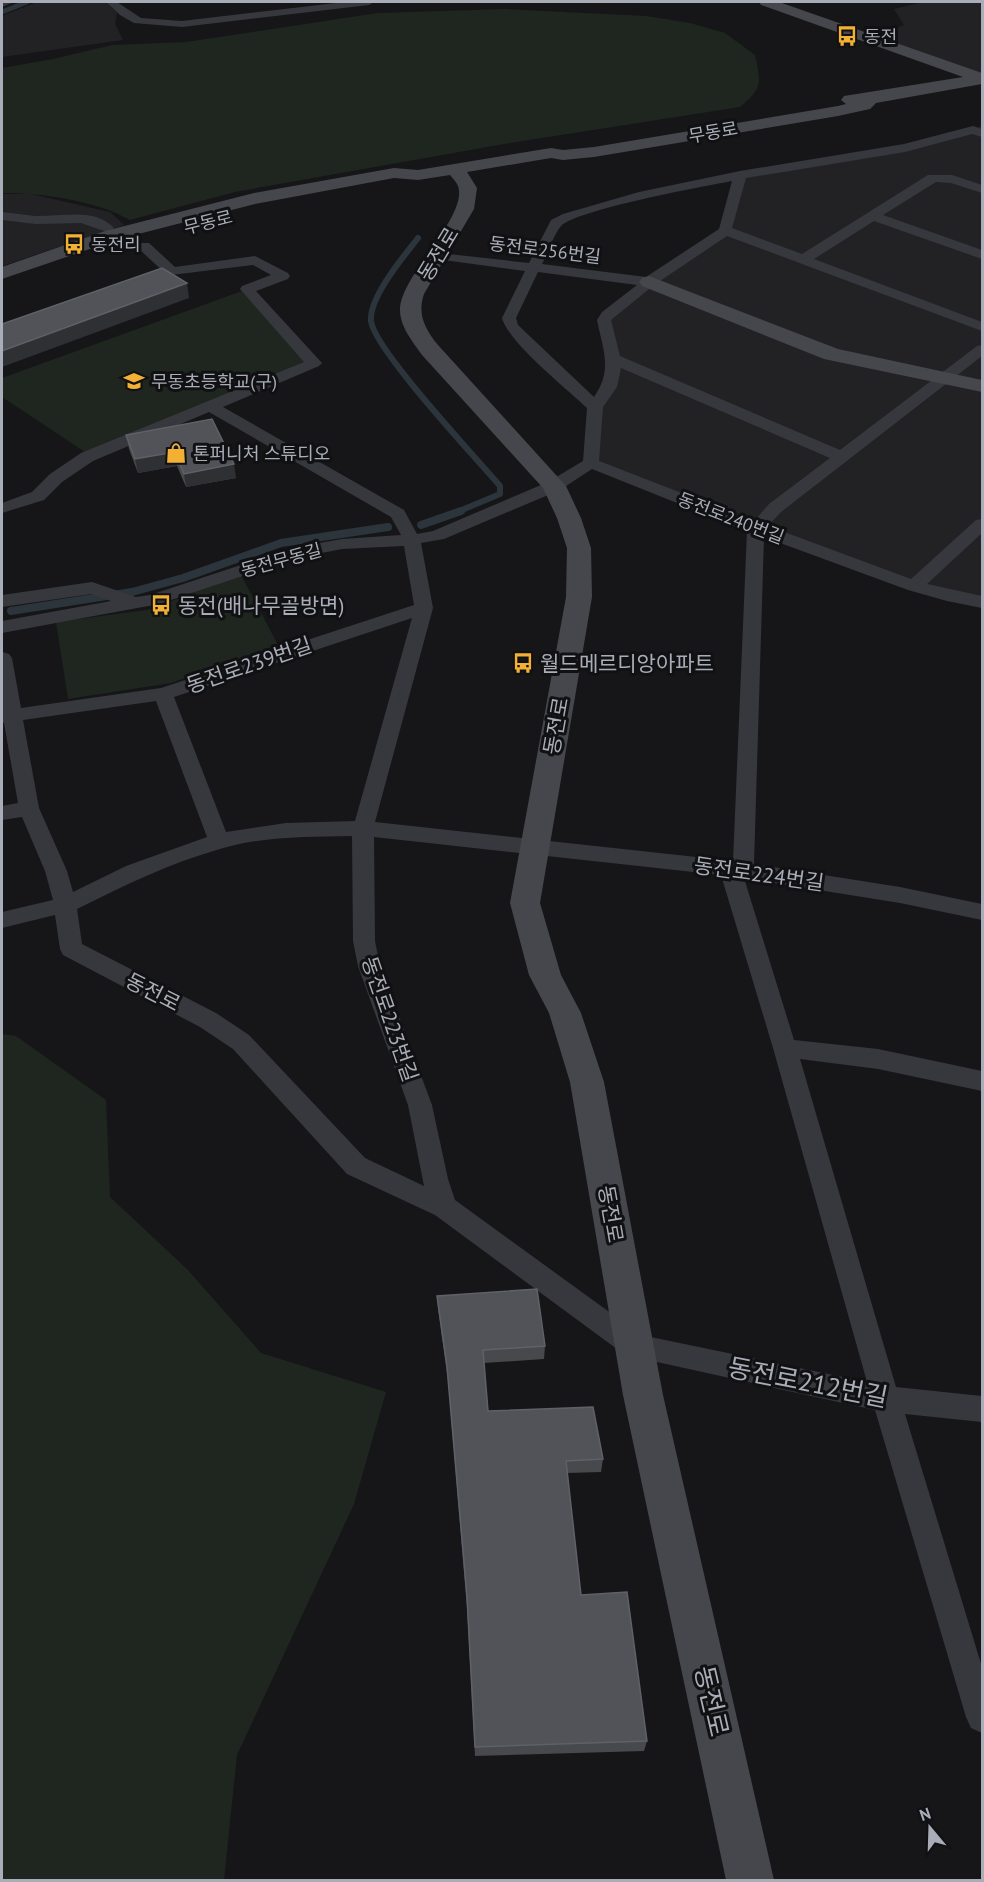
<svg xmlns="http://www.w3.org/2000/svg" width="984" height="1882" viewBox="0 0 984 1882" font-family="'PT Sans','Noto Sans KR',sans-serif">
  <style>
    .built { fill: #222225 }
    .green { fill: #1e261f }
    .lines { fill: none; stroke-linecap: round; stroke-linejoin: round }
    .stream-far2 { stroke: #2c353c; stroke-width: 5 }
    .stream-far1 { stroke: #2c353c; stroke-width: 6 }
    .stream { stroke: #2c353c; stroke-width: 8 }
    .street { fill: #37383d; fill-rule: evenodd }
    .secondary { fill: #45474d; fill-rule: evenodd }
    .wall { fill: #47494d }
    .shaded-wall { fill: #2f3033 }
    .building { fill: #525359; stroke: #5f6168; stroke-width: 1.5 }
    .labels { text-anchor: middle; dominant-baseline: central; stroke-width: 6; stroke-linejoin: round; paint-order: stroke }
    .far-poi-label { font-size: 18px; fill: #a8adb8; stroke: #111113; text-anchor: start }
    .far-street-label { font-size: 18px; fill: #a8adb8; stroke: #111113 }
    .street-label { font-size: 21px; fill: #a8adb8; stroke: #111113 }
    .poi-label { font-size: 21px; fill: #a8adb8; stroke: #111113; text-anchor: start }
    .near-street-label { font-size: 26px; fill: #a8adb8; stroke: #111113 }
  </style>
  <rect width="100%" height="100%" fill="#161618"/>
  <g class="built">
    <path d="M37,2H106L117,13L115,24L123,40L2,57V16Z"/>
    <path d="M923,2H982V79L868,39L904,25L894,9Z"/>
    <path d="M982,125V602L938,593L591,463L595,407L609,387L604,320L725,230L740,175L905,148L973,130Z"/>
    <path d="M2,194H31L110,212L124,225L2,266Z"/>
  </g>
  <g class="green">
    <path d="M505,9L646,16L690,23L725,33L755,55C761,83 763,88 740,107L510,143L235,192L130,220C94,200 42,193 2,193V68L53,59L112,45L186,42L378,13Z"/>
    <path d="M242,291L309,363L88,454L2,397V378Z"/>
    <path d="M241,575L278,645L171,683L68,699L56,622L147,610Z"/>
    <path d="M2,1034L16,1036L106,1100L110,1197L187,1269L261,1353L386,1392L354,1504L237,1755L224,1880H2Z"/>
  </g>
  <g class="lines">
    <path class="stream-far2" d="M2,12L27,2"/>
    <path class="stream-far1" d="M418,238C404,256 369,297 371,321C374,349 477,459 500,486V494L457,512"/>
    <g class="stream">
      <path d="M421,525L461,511"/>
      <path d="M11,611L132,592L183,578L281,543L388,527"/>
    </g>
    <g class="street">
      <path d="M2,2H14L2,7Z"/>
      <path d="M106,2H117L141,18L182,21L345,2H374L369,5L182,27L134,23L120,15Z"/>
      <path d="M973,126L982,129V137L972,134L905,152L746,178L732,228L802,254L928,175H952L982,185V193L951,183L936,182L883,215L982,250V259L874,221L814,259L982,322V331L727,236L654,285L611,320L620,356L840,450L977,346L982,345V356L781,512L768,526L911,579L976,520L982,519V533L927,584L982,596V608L947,601L908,590L764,537L754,864L900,887L982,904V920L900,903L744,878L794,1040L878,1049L982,1071V1091L878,1069L800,1059L896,1387L982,1396V1422L905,1414L982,1667V1733L971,1728L966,1717L875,1410L625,1355L435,1215L347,1174L233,1049L200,1027L63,955L60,949L55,915L2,928V912L53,900L45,871L22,817L2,820V806L18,803L4,723H2V652L9,654L12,658L21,708L161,688L414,605L404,546L342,549L296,558L159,604L2,633V621L111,601L91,594L2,607V595L92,582L136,597L150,595L292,548L342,539L401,535L391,517L209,412L93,461L62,482L44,500L2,513V503L32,492L50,474L81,453L304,362L240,289L242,286L271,275L253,265L171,275L166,274L139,249L137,246L139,243H149L175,267L255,256L288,273L290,276L288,279L256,291L322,363L319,366L223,407L404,510L417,534L433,531L548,482L583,461L587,408C567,389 508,342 502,318L525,271L436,259L431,258L429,255L431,252L529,263L551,220L563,214L639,192L740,171L904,144ZM732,181L719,229L646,277L542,264C548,253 553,236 561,226C576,210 704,186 732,181ZM538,272L637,285L602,312L597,320C603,350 613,370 594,397L518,325L516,318ZM621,368L830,458L769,504L754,521L599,461L603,407L617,387ZM592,469L747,531L733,861L375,822L433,608L421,543L444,539L560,490ZM412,618L355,821L286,823L226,832L174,697ZM156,701L207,837L126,866L73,892L67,871L39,808L23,720ZM352,836L353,941L358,966L408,1105L424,1186L365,1158L249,1035L216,1013L82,944L77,909C123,886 170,863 220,849C263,836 309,837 352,836ZM374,837L721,875L773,1048L867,1382L641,1335L455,1200L448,1179L432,1105L380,966L375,941Z"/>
      <path d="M2,212C13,213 24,215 35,216C60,217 95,207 114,228L107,232L81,223L36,224L2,220Z"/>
    </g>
    <g class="secondary">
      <path d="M759,2H779L982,73V84L876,103L870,109L838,116L594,157L563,160L551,158L467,172L477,188L474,209L424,294C417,314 425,329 438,345L566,486L581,518L591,548L592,597L540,903L561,975L581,1013L604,1082L663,1395L774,1880H726L623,1395L570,1082L549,1013L529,975L510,903L566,597L567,548L557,518L543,488L422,355C413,342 400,327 400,310C400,277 462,222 459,191C459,184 454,180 450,175L418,180L394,178L255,204L119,239L2,279V267L105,231L254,193L394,168L418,170L551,148L563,150L594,147L838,106L846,104L841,100L844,96L963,77L761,5Z"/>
      <path d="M649,276L838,349L982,380V392L824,359L642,286L639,282L642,278Z"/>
    </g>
  </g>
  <g class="wall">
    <path d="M212,419L236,478L186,487L177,466L138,473L129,449L126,435Z"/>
    <path d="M437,1296L545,1346L544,1359L484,1363L488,1411L603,1459L601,1472L567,1473L581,1595L647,1741L644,1751L475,1756L467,1608L448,1380L438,1309Z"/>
  </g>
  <g class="shaded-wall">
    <path d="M187,283L189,298L2,367V351Z"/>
    <path d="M175,452L177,466L138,473L135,459Z"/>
    <path d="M234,464L236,478L186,487L184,474Z"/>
  </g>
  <g class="building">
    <path d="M162,268L187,283L2,351V324Z"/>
    <path d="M212,419L234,464L184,474L175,452L135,459L126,435Z"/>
    <path d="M537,1289L545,1346L483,1350L488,1411L593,1407L603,1459L566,1461L581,1595L627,1592L647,1741L475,1747L467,1597L447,1367L437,1296Z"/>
  </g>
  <defs>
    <g id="bus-bare" transform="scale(1.62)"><path d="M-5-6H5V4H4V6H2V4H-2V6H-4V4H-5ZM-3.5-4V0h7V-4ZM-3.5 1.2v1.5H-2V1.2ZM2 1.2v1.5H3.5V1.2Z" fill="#f2b134" stroke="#111113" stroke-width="2.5" paint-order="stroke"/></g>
    <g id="school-bare" transform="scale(1.62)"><path d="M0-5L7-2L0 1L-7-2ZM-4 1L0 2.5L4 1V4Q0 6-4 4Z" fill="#f2b134" stroke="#111113" stroke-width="2.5" paint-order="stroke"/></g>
    <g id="shop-bare" transform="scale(1.62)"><path d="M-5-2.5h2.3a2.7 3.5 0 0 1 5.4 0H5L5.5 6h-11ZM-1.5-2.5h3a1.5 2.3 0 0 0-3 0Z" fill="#f2b134" stroke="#111113" stroke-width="2.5" paint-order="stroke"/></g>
  </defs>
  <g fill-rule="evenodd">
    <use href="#bus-bare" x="847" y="36"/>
    <use href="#bus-bare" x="74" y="244"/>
    <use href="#school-bare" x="134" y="381"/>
    <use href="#shop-bare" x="176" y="453"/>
    <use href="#bus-bare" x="161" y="605"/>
    <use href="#bus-bare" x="523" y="663"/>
  </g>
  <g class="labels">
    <g class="far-poi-label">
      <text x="864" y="36">동전</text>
      <text x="91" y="244">동전리</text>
      <text x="151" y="381">무동초등학교(구)</text>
      <text x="193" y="453">톤퍼니처 스튜디오</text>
    </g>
    <g class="far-street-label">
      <text transform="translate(713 132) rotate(-10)">무동로</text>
      <text transform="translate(208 222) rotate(-14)">무동로</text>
      <text transform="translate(545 250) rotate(7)">동전로256번길</text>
      <text transform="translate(731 518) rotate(21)">동전로240번길</text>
      <text transform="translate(281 560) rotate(-15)">동전무동길</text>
    </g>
    <g class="street-label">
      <text transform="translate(438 254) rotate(-59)">동전로</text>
      <text transform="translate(249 665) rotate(-19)">동전로239번길</text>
      <text transform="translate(556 726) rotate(-80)">동전로</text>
      <text transform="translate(759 874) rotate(8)">동전로224번길</text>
      <text transform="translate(153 992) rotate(27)">동전로</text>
      <text transform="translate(390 1019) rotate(71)">동전로223번길</text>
      <text transform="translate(611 1214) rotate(80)">동전로</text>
    </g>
    <g class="poi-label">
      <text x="178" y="605">동전(배나무골방면)</text>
      <text x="540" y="663">월드메르디앙아파트</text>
    </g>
    <g class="near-street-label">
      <text transform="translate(808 1382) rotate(11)">동전로212번길</text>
      <text transform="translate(712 1701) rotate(77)">동전로</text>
    </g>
  </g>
  <rect width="984" height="1882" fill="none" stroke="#a8adb8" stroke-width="6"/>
  <g transform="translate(930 1828) rotate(341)" stroke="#111113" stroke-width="4.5" paint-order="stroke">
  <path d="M0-4.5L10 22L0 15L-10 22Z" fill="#a8adb8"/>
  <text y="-9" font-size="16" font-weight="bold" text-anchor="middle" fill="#a8adb8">N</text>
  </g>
</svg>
